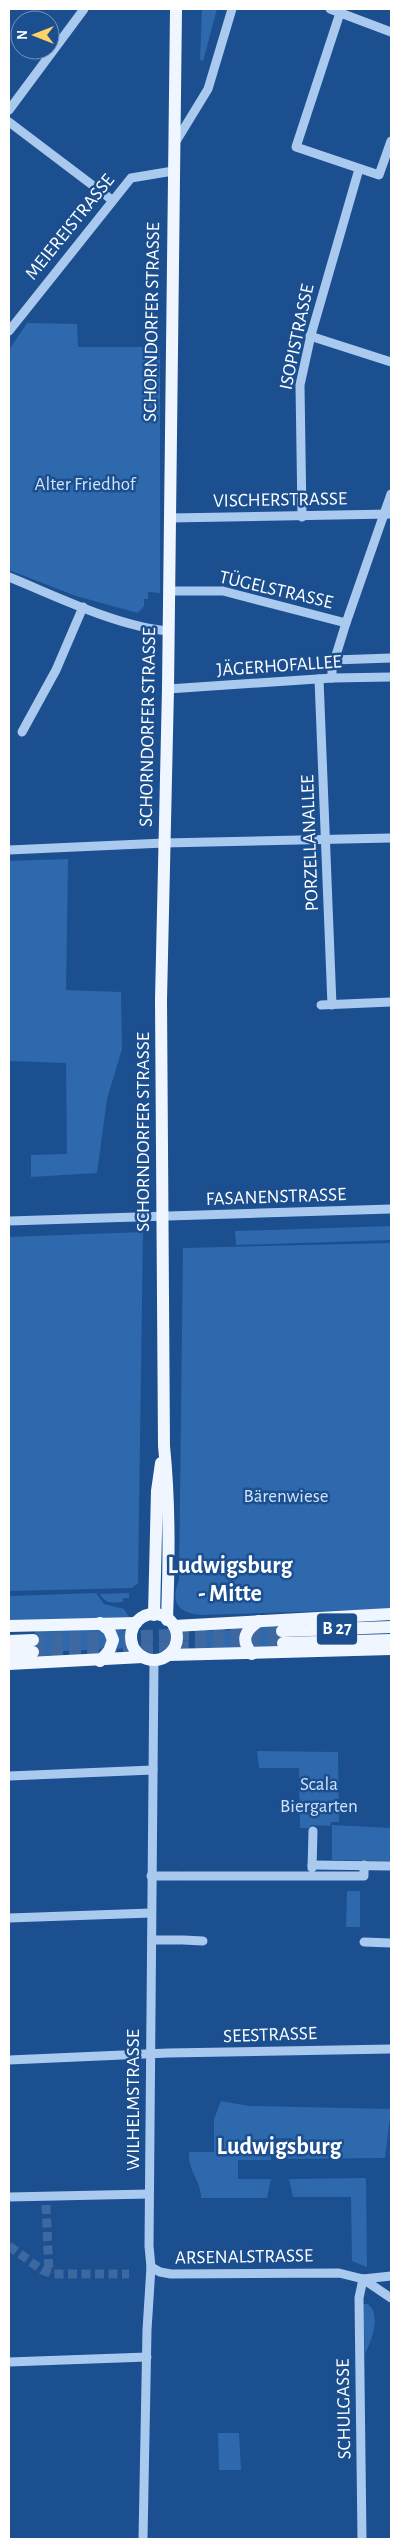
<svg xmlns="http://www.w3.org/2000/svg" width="400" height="2548" viewBox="0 0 400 2548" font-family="'Alegreya Sans',sans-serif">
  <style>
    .green { fill: #2e69ad }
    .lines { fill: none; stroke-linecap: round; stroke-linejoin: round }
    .minor-tunnel { stroke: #3d69a0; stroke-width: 9; stroke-dasharray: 9 4.5; stroke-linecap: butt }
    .major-tunnel { stroke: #3d69a0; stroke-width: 12; stroke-dasharray: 12 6; stroke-linecap: butt }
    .minor { stroke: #a9c9ee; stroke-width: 9 }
    .major { stroke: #f0f6ff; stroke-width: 12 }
    .labels { text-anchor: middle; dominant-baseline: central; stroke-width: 5; stroke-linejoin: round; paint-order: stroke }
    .shield { fill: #1b4f8f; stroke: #bbcadd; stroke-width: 1 }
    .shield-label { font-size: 18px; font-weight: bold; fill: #fff }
    .street-label { font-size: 19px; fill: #fff; stroke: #1b4f8f }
    .park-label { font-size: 19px; fill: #cfe3fa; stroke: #1b4f8f }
    .district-label { font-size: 24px; font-weight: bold; fill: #fff; stroke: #1b4f8f }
  </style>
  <rect width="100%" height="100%" fill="#1b4f8f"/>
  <g class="green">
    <path d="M202,9H217L203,61L200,60Z"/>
    <path d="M27,323L77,324L78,347H160V593L148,592V599H144V606L138,613L76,596L9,570V350Z"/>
    <path d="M68,859L66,990L121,992L122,1049L107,1099L97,1173L31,1177V1155L67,1154L66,1063L9,1061V861Z"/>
    <path d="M391,1226V1240L236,1245L235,1231Z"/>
    <path d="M143,1232L138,1583L132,1588L9,1591V1237Z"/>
    <path d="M391,1243V1609L201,1615C178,1613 170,1603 179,1580L183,1248Z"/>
    <path d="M96,1593L104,1604L124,1609L129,1617L9,1621V1596Z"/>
    <path d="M129,1593V1598H123V1602C113,1603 105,1604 100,1594Z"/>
    <path d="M282,1623L283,1648H256L250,1643V1633L261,1627Z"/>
    <path d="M112,1628L129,1632V1648L114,1649Z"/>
    <path d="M98,1629L108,1637L103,1649L65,1651L45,1657H35V1630Z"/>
    <path d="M241,1630L239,1638L241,1650L195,1647V1631Z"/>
    <path d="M257,1751L338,1752L339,1822H331L330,1826L311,1825L310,1828H300L299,1768H259Z"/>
    <path d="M332,1825L391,1828V1861L332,1860Z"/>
    <path d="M347,1891H360V1927H346Z"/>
    <path d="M221,2101L249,2106L391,2109L385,2158L284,2159V2150L292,2149V2138L263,2139V2150H271V2160H238V2179H271L267,2198H201C201,2179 188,2173 189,2152H214V2119Z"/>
    <path d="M366,2178L367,2267L352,2261L351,2197H293L289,2179Z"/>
    <path d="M363,2304H368C382,2316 371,2341 365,2354Z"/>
    <path d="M218,2433H239L241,2470H219Z"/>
  </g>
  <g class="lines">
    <g class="minor-tunnel">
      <path d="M46,2205L49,2273"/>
      <path d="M9,2246L42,2270L53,2274H129"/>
    </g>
    <g class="major-tunnel">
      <path d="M33,1640L282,1631"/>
      <path d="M33,1652L283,1643"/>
    </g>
    <g class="minor">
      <path d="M330,9L391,32"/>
      <path d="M340,13L296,147L379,175L391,141"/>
      <path d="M9,110L84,9"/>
      <path d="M9,122L112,200"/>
      <path d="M175,143L208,89L232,9"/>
      <path d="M9,331L131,178L173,171"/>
      <path d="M310,336L391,362"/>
      <path d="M302,517L300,385L311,335L359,169"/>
      <path d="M170,518L391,514"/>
      <path d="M9,577C56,596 118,627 169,631"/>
      <path d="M170,591H223L346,623"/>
      <path d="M334,660L391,658"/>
      <path d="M332,678V668L346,623L391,494"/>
      <path d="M319,679L332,1005"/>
      <path d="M168,689L332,678L391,677"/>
      <path d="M22,732L56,670L83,607"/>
      <path d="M9,850L164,843L391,838"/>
      <path d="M321,1005L391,1002"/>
      <path d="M9,1221L391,1209"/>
      <path d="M9,1776L153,1770"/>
      <path d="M312,1865L391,1866"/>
      <path d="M312,1868L313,1831"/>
      <path d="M151,1876H181"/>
      <path d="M184,1876H364V1865"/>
      <path d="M9,1918L151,1913"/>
      <path d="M152,1940H180"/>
      <path d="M183,1940L203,1941"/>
      <path d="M364,1942L391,1943"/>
      <path d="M9,2060L168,2053L391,2049"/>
      <path d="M9,2197L149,2194"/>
      <path d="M151,2267L160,2272L171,2274L339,2273L363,2279L391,2298"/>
      <path d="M363,2279L391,2276"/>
      <path d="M9,2362L147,2357"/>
      <path d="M143,2539L147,2330L151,2267L149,2246L154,1660"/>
      <path d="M362,2539L359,2298L363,2279"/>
    </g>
    <g class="major">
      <circle cx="154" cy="1637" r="23"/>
      <path d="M154,1615L157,1491L161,1463"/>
      <path d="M167,1620C169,1562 170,1504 164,1446L161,1000L168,689L176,9"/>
      <path d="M9,1626L136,1623"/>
      <path d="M174,1626L391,1614"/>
      <path d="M282,1631L391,1627"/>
      <path d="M9,1641L33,1640"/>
      <path d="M283,1643L391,1640"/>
      <path d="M9,1652H33"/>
      <path d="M252,1654C240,1640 245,1630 259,1621"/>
      <path d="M168,1655L391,1649"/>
      <path d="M100,1661L109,1651L113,1640L109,1630L100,1623"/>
      <path d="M9,1664L143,1657"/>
    </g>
  </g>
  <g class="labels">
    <rect class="shield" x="317" y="1613.5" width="40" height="31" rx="4"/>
    <g class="shield-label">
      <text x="337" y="1629">B 27</text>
    </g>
    <g class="street-label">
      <text transform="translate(70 227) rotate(-51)">MEIEREISTRASSE</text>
      <text transform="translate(152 322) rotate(-89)">SCHORNDORFER STRASSE</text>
      <text transform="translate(297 337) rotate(-78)">ISOPISTRASSE</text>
      <text transform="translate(280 500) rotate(-1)">VISCHERSTRASSE</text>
      <text transform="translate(276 590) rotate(13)">TÜGELSTRASSE</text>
      <text transform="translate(279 666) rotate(-4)">JÄGERHOFALLEE</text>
      <text transform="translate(148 727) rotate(-89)">SCHORNDORFER STRASSE</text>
      <text transform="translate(310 843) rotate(-92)">PORZELLANALLEE</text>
      <text transform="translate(143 1132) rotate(-90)">SCHORNDORFER STRASSE</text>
      <text transform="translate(276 1197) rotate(-2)">FASANENSTRASSE</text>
      <text transform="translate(270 2035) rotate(-2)">SEESTRASSE</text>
      <text transform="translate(133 2100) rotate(-90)">WILHELMSTRASSE</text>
      <text transform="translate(244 2257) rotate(-1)">ARSENALSTRASSE</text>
      <text transform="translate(344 2409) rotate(-91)">SCHULGASSE</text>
    </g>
    <g class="park-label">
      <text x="85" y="484">Alter Friedhof</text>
      <text x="286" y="1496">Bärenwiese</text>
      <text x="319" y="1784">Scala<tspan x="319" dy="22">Biergarten</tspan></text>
    </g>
    <g class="district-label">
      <text x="230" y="1566">Ludwigsburg<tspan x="230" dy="28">- Mitte</tspan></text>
      <text x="279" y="2147">Ludwigsburg</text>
    </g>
  </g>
  <rect width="400" height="2548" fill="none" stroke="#ffffff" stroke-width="20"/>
  <g transform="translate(35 35) rotate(270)"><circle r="24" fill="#1b4f8f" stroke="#7695bc"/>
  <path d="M0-4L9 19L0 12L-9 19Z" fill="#ffd166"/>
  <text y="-8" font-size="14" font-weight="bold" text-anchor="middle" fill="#ffffff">N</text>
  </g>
</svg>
